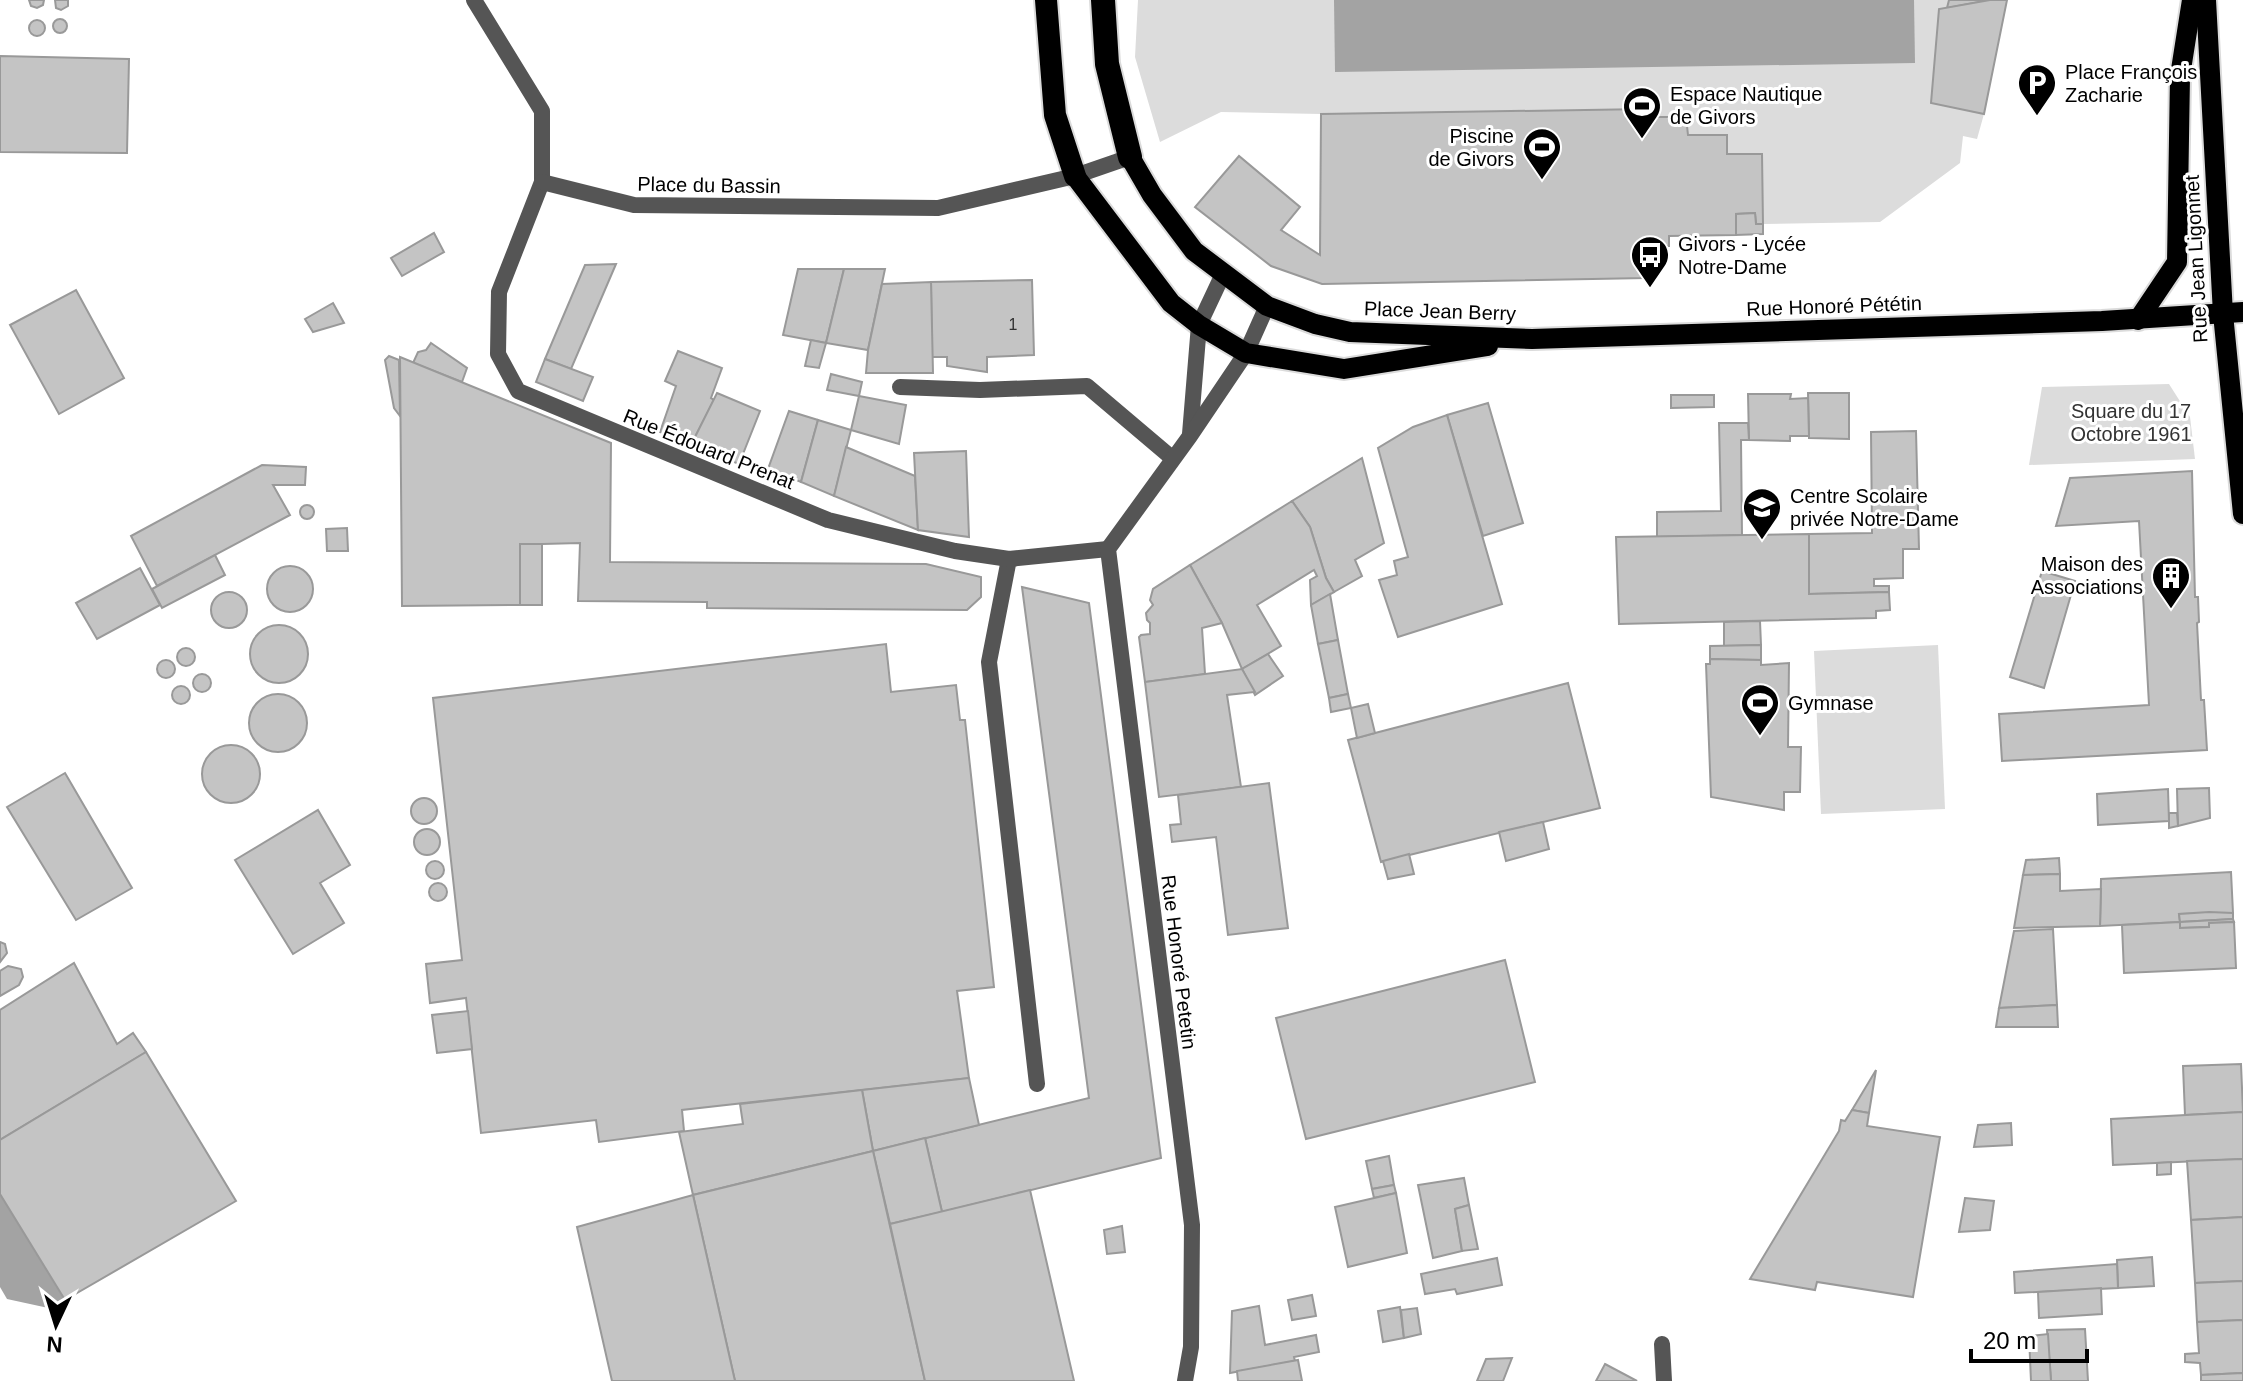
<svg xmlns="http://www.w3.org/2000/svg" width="2243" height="1381" viewBox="0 0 2243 1381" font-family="Helvetica,sans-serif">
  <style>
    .green { fill: #dcdcdc }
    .water { fill: #a3a3a3 }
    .building { fill: #c4c4c4; stroke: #999; stroke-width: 2 }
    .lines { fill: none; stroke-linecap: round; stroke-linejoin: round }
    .primary-casing { stroke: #dbdbdb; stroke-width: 24 }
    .trunk-casing { stroke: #dbdbdb; stroke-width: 26 }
    .motorway-casing { stroke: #dbdbdb; stroke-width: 28 }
    .service { stroke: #555; stroke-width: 16 }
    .minor { stroke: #555; stroke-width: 16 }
    .tertiary { stroke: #555; stroke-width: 16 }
    .primary { stroke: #000; stroke-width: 20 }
    .trunk { stroke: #000; stroke-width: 22 }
    .motorway { stroke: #000; stroke-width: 24 }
    .labels { text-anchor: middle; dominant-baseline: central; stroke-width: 6; stroke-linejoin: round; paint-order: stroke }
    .number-label { font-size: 16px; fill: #313131 }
    .poi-label { font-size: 20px; fill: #000; stroke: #fff; text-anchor: start }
    .street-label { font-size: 20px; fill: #000; stroke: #fff }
    .park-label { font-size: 20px; fill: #333; stroke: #fff }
  </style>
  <rect width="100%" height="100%" fill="#fff"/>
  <g class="green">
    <path d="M1138,0H1990L1939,10L1931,103L1984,114L1977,139L1963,136L1960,163L1880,222L1764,224L1763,234L1669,236V246H1646V278L1322,284L1271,266L1195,207L1239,156L1300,207L1281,230L1320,255L1321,114L1221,112L1160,142L1135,57Z"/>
    <path d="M2169,384L2190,417L2195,459L2029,465L2042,387Z"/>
    <path d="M1938,645L1945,809L1821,814L1814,651Z"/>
  </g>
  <g class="water">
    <path d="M1334,0H1914L1915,63L1335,72Z"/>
    <path d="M0,1194L65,1300L53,1309L7,1299L0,1287Z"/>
  </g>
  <g class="building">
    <path d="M29,0H44L43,5L37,8L31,6Z"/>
    <path d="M55,0H68V6L61,10L56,8Z"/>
    <path d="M1949,0H1990L1947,8Z"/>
    <path d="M1990,0H2007L1984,114L1931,103L1939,9Z"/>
    <circle cx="60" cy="26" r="7"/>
    <circle cx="37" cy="28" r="8"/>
    <path d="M0,56L129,59L127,153L0,152Z"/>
    <path d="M1646,109V117H1686L1688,135H1727V154H1762L1763,224H1756L1755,213L1736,214V235L1669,236V246H1646V278L1322,284L1271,266L1195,207L1239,156L1300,207L1281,230L1320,255L1321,114Z"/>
    <path d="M1755,213L1756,224H1763V234L1736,235V214Z"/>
    <path d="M434,233L444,252L402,276L391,258Z"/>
    <path d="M616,264L571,369L545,359L585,265Z"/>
    <path d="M798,269H844L826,343L783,335Z"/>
    <path d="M844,269H885L868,350L826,343Z"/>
    <path d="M1032,280L1034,355L987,357V372L947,366V357H932L931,282Z"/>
    <path d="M931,282L933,373H866L868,350L882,284Z"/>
    <path d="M76,290L124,378L59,414L10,325Z"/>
    <path d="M333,303L344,323L313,332L305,319Z"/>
    <path d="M811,340L826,343L819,368L805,366Z"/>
    <path d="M431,343L467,368L462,382L413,363L418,352L426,350Z"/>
    <path d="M678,351L722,368L711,398L714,400L691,445L660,432L676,386L665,381Z"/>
    <path d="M389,356L399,360L400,416L394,408L385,360Z"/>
    <path d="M400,357L611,443L610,562L926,564L981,577V597L967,610L707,608V602L578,601L580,543L542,544H520V605L402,606Z"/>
    <path d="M545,359L593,377L583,401L536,382Z"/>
    <path d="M831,374L862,382L859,396L827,390Z"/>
    <path d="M717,393L760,411L739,464L691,445Z"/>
    <path d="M1808,393H1849V439L1809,438Z"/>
    <path d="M1748,394H1791L1790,399L1808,398L1809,436H1790V441L1749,440Z"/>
    <path d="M1671,395H1714V407L1671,408Z"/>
    <path d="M859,396L906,405L899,444L851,430Z"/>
    <path d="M1488,403L1523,523L1483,536L1447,415Z"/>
    <path d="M789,411L818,420L801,482L768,469Z"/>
    <path d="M1447,415L1502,604L1398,637L1379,580L1397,575L1394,561L1408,557L1378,448L1413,427Z"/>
    <path d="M818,420L851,430L834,496L801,482Z"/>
    <path d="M1719,423H1748L1749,440H1741L1742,535L1657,537V512L1721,511Z"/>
    <path d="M1916,431L1919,549H1903V578L1874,579V586H1889V592L1809,594V534L1872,533L1871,432Z"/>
    <path d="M846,447L915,476L918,530L834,496Z"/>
    <path d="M966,451L969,537L918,530L914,453Z"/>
    <path d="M1362,458L1384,543L1355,560L1362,576L1334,592L1326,578L1310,527L1292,501Z"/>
    <path d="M262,465L306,467L305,485H273L290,515L157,586L131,536Z"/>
    <path d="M2192,471L2195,597H2198L2199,622L2197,623L2201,700H2204L2207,750L2002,761L1999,714L2149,705L2139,521L2056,526L2070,478Z"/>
    <path d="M1292,501L1310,527L1326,578L1334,592L1311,605L1310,580L1317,576L1314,570L1257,605L1281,646L1242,669L1222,623L1190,565Z"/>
    <circle cx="307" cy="512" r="7"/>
    <path d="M347,528L348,551H327L326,529Z"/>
    <path d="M1809,534V594L1889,592L1890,610L1876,611V618L1619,624L1616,537Z"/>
    <rect x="520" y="544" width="22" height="61"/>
    <path d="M215,555L225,575L162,608L152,589Z"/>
    <path d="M1190,565L1222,623L1202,628L1205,674L1145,682L1139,637L1141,635L1150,634V623L1147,620L1146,613L1153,605L1150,600L1153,589Z"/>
    <circle cx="290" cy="589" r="23"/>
    <path d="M140,568L160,605L97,639L76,603Z"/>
    <path d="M2042,571L2075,581L2044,688L2010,677Z"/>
    <path d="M1022,587L1089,603L1161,1158L942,1212L925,1138L1089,1098Z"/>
    <circle cx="229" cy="610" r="18"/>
    <path d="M1330,594L1338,640L1318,644L1311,605Z"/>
    <path d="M1760,621L1761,645L1724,646V622Z"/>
    <circle cx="279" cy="654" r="29"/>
    <path d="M1338,640L1348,694L1329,698L1318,644Z"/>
    <path d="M886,644L891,692L956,685L960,720H965L994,987L957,991L969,1078L682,1110L684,1131L599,1142L596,1120L481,1133L466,998L430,1003L426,964L462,960L433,698Z"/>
    <path d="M1761,645V660L1710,659V646Z"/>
    <circle cx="186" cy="657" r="9"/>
    <path d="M1268,654L1283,676L1255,695L1242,669Z"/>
    <path d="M1710,659L1761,660V665L1789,663L1788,747H1801L1800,792H1784V810L1711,797L1706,664H1710Z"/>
    <circle cx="166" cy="669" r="9"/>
    <path d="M1242,669L1255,692L1227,695L1241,787L1159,797L1145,682Z"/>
    <circle cx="202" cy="683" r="9"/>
    <path d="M1568,683L1600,808L1381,862L1348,740Z"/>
    <circle cx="181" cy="695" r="9"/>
    <path d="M1348,694L1351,708L1331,712L1329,698Z"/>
    <circle cx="278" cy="723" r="29"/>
    <path d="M1368,704L1375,733L1357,738L1351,708Z"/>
    <circle cx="231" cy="774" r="29"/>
    <path d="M65,773L132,888L76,920L7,807Z"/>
    <path d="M1269,783L1288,928L1228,935L1216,837L1172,842L1170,825L1181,824L1178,795Z"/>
    <path d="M2209,788L2210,818L2178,826L2177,789Z"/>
    <path d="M2168,789L2169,821L2098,825L2097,794Z"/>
    <circle cx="424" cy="811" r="13"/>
    <path d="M318,810L350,865L320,883L344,923L293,954L235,860Z"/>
    <path d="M2169,813H2177L2178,826L2169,828Z"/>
    <path d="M1543,822L1549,849L1506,861L1499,832Z"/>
    <circle cx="427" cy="842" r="13"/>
    <path d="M1409,854L1414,874L1388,879L1383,861Z"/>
    <path d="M2059,858L2060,874L2023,875L2026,860Z"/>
    <circle cx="435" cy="870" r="9"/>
    <path d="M2231,872L2233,913L2179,914L2180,922L2100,926L2101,879Z"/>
    <path d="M2060,874V891L2101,889L2100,926L2014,928L2023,875Z"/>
    <circle cx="438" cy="892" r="9"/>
    <path d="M2209,912L2233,913V919L2180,922L2179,914Z"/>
    <path d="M2233,919L2234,922L2209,923V927L2180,928V922Z"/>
    <path d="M2180,922V928L2209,927V923L2234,922L2236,968L2124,973L2122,925Z"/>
    <path d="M2053,929L2057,1005L1999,1008L2014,931Z"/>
    <path d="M0,942L5,944L7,953L0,962Z"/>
    <path d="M1505,960L1535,1082L1306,1139L1276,1018Z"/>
    <path d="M74,963L117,1044L133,1033L146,1052L0,1140V1010Z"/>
    <path d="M8,966L21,969L23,977L19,985L0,996V971Z"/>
    <path d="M2057,1005L2058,1027H1996L1999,1008Z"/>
    <path d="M468,1011L472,1049L437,1053L432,1015Z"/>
    <path d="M146,1052L236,1201L65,1300L0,1194V1140Z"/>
    <path d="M2241,1064L2243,1112L2185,1115L2183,1066Z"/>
    <path d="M1876,1070L1869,1113L1852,1110Z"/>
    <path d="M969,1078L979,1125L873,1151L862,1090Z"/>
    <path d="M862,1090L873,1151L693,1195L679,1132L743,1124L740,1104Z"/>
    <path d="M1852,1110L1869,1113L1867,1126L1940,1137L1913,1297L1817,1282L1815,1290L1750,1279L1839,1131L1841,1120L1845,1121Z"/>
    <path d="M2243,1112V1159L2113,1165L2111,1119Z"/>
    <path d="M2011,1123L2012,1145L1974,1147L1978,1125Z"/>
    <path d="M925,1138L942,1212L890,1224L873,1151Z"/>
    <path d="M873,1151L925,1381H735L693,1195Z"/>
    <path d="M1389,1156L1394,1185L1372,1189L1366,1161Z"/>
    <path d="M2243,1159V1217L2191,1220L2187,1161Z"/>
    <path d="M2171,1162V1174L2157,1175V1163Z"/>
    <path d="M1464,1178L1469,1205L1455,1209L1462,1251L1433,1258L1418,1185Z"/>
    <path d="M1394,1185L1396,1193L1374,1198L1372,1189Z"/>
    <path d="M1030,1190L1074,1381H925L890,1224Z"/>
    <path d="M1396,1193L1407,1253L1348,1267L1335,1207Z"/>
    <path d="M693,1195L735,1381H612L577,1227Z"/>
    <path d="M1965,1198L1994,1201L1990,1230L1959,1232Z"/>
    <path d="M1469,1205L1478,1249L1462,1251L1455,1209Z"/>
    <path d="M2243,1217V1281L2195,1283L2191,1220Z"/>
    <path d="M1122,1226L1125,1252L1107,1254L1104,1230Z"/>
    <path d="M2152,1257L2154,1286L2118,1288L2117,1260Z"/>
    <path d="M1497,1258L1502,1285L1457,1294L1455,1289L1425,1294L1421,1274Z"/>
    <path d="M2117,1264L2118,1288L2015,1293L2014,1272Z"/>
    <path d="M2243,1281V1320L2197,1322L2195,1283Z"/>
    <path d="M2101,1288L2102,1314L2039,1318L2038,1292Z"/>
    <path d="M1312,1295L1316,1316L1292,1320L1288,1300Z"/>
    <path d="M1259,1306L1265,1345L1316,1335L1319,1352L1294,1357L1295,1361L1230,1373L1232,1311Z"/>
    <path d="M1400,1307L1404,1338L1383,1342L1378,1311Z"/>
    <path d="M1417,1308L1421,1334L1404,1338L1401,1310Z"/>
    <path d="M2243,1320V1373L2201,1375L2200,1363L2185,1362V1354L2199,1353L2197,1322Z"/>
    <path d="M2085,1329L2088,1381H2051L2047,1330Z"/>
    <path d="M2048,1334L2051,1381H2031L2029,1336Z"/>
    <path d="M1512,1358L1503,1381H1477L1486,1359Z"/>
    <path d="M1298,1360L1302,1381H1238L1237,1371Z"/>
    <path d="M1605,1364L1637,1381H1596Z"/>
    <path d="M2243,1373V1381H2201V1375Z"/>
  </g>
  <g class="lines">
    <g class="primary-casing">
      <g id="primary">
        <path d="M2206,0L2223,314L2243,514"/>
        <path d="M1130,157L1152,195L1194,251L1267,306L1315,324L1350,332L1532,339L2102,321L2243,312"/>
        <path d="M1075,176L1171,303L1199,325L1246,353L1344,369L1488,346"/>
        <path d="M2138,320L2177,262L2180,76L2192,0"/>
      </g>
    </g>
    <g class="trunk-casing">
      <path id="trunk" d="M1046,0L1055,115L1075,176"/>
    </g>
    <g class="motorway-casing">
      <path id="motorway" d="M1103,0L1107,64L1130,157"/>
    </g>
    <g class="service">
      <path d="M900,387L980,390L1087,386L1172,458"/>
      <path d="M1009,559L989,662L1037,1084"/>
      <path d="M1662,1344L1664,1381"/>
    </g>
    <g class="minor">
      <path d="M474,0L542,111V182L499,292L498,354L518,391L828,520L955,551L1009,559L1108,549"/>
      <path d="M542,182L634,205L938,208L1075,176L1130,157"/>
    </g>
    <g class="tertiary">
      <path d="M1190,434L1199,325L1223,274"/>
      <path d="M1185,1381L1191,1347L1192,1225L1108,549L1190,436L1246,353L1267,306"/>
    </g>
    <use href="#primary" class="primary"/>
    <use href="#trunk" class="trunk"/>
    <use href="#motorway" class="motorway"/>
  </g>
  <defs>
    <g id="parking-pin" transform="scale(2)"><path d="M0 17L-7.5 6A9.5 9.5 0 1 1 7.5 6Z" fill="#000" stroke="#fff"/><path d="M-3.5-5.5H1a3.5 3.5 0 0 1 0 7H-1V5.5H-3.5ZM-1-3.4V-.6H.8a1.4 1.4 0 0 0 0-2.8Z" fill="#fff"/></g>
    <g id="stadium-pin" transform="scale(2)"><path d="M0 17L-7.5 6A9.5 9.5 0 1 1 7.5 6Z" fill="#000" stroke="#fff"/><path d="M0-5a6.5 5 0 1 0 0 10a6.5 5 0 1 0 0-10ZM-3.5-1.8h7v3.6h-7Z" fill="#fff"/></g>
    <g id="bus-pin" transform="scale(2)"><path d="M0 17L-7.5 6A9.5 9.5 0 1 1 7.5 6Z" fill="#000" stroke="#fff"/><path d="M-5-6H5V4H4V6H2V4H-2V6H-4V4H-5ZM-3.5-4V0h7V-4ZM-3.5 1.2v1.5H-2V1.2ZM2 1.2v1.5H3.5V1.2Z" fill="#fff"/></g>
    <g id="school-pin" transform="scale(2)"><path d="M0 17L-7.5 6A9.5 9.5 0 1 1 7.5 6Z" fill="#000" stroke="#fff"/><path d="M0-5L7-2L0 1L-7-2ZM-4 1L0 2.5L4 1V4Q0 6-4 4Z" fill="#fff"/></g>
    <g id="building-pin" transform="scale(2)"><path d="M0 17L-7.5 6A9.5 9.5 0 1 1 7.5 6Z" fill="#000" stroke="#fff"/><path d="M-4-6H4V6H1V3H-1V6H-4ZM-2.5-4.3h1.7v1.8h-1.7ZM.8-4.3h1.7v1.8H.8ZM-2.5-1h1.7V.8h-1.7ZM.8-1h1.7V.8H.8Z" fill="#fff"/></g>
  </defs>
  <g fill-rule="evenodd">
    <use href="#parking-pin" x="2037" y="83"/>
    <use href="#stadium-pin" x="1642" y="106"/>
    <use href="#stadium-pin" x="1542" y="147"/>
    <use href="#bus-pin" x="1650" y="255"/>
    <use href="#school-pin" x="1762" y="507"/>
    <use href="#building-pin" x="2171" y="576"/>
    <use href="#stadium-pin" x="1760" y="703"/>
  </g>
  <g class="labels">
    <g class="number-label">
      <text x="1013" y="324">1</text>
    </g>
    <g class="poi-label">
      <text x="2065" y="72">Place François<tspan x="2065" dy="23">Zacharie</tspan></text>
      <text x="1670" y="94">Espace Nautique<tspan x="1670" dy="23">de Givors</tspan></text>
      <text x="1514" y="136" text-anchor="end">Piscine<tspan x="1514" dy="23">de Givors</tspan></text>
      <text x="1678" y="244">Givors - Lycée<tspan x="1678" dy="23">Notre-Dame</tspan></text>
      <text x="1790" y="496">Centre Scolaire<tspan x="1790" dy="23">privée Notre-Dame</tspan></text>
      <text x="2143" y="564" text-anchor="end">Maison des<tspan x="2143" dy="23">Associations</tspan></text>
      <text x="1788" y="703">Gymnase</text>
    </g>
    <g class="street-label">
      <text transform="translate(709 185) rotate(1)">Place du Bassin</text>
      <text transform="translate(2196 259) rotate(-93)">Rue Jean Ligonnet</text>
      <text transform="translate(1834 306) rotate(-2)">Rue Honoré Pététin</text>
      <text transform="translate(1440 311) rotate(2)">Place Jean Berry</text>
      <text transform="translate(709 449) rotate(22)">Rue Édouard Prenat</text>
      <text transform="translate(1179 962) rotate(83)">Rue Honoré Petetin</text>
    </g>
    <g class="park-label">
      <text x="2131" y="411">Square du 17<tspan x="2131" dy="23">Octobre 1961</tspan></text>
    </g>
  </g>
  <g transform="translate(56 1325) rotate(184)" stroke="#ffffff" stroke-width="6" paint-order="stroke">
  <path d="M0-6L14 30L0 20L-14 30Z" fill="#000000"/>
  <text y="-12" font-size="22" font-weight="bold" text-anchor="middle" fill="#000000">N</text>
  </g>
  <path d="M1971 1349v12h116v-12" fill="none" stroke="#000000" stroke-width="4"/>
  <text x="1983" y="1349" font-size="24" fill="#000000" stroke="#ffffff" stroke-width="6" paint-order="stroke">20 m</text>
</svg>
